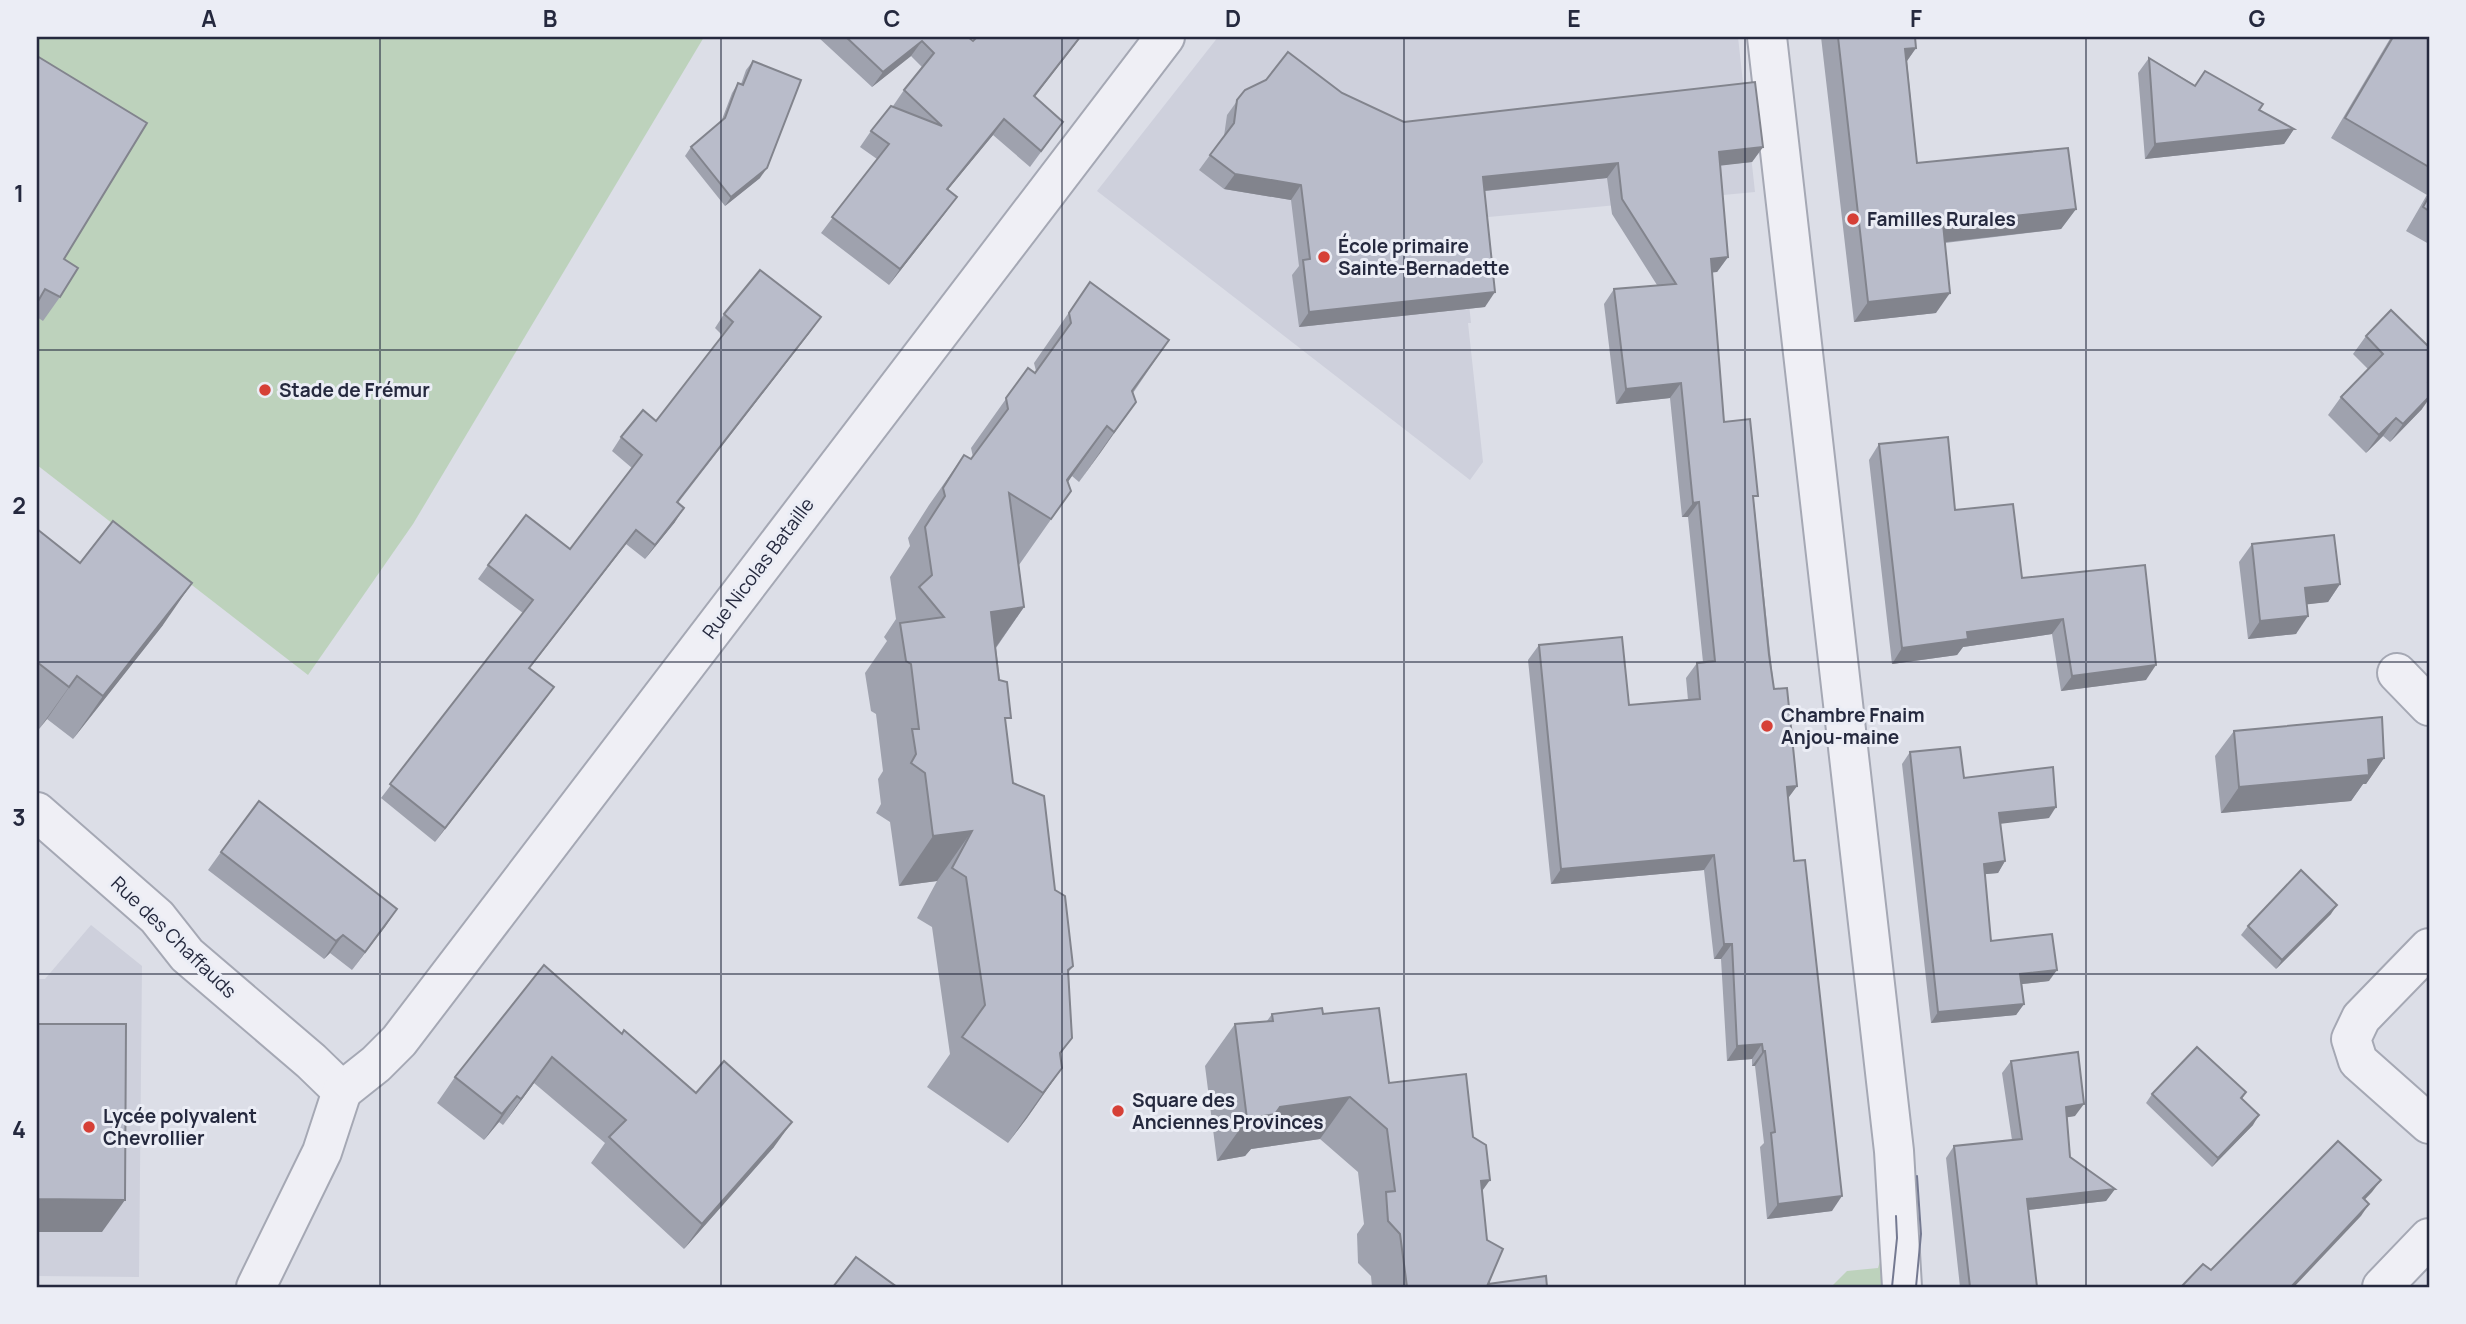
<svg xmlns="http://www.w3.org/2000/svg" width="2466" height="1324" viewBox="0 0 2466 1324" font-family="Manrope,sans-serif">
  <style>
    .built { fill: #ced0dc }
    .green { fill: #bdd2bc }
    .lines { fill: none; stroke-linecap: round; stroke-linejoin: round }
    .minor-casing { stroke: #a5a8b4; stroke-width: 42 }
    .minor { stroke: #efeff5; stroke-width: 38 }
    .tram { stroke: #747991; stroke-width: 2 }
    .wall { fill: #9fa2ae }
    .shaded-wall { fill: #82848d }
    .building { fill: #b9bcca; stroke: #82848d; stroke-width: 2 }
    .grid { fill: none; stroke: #25293e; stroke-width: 2; stroke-opacity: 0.55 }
    .poi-dot { fill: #d64037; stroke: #ebedf5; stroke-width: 2.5 }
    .labels { text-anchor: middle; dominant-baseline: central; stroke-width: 6; stroke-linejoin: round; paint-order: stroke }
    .poi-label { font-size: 19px; font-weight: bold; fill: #25293e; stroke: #ebedf5; text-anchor: start }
    .street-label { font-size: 19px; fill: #25293e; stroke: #ebedf5 }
    .neatline { fill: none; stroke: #25293e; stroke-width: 2.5 }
    .grid-label { font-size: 23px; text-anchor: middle; font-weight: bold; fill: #25293e }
  </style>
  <rect width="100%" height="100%" fill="#dcdee7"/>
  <g class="built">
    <path d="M1218,37H1738L1755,192L1478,218L1461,227L1471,323H1468L1483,462L1470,480L1097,191Z"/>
    <path d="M91,925L142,966L139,1277L37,1276V979H45Z"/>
  </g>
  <g class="green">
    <path d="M37,37H704L413,524L308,675L37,465Z"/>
    <path d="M1883,1251L1894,1287H1831L1847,1271L1878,1268Z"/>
  </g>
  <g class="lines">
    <g class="minor-casing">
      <g id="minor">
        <path d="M1767,37L1894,1151L1902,1287"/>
        <path d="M2397,673L2429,706"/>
        <path d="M37,812L157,917L187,955L311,1061L342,1091"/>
        <path d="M2429,948L2361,1018L2351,1039L2358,1061L2429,1124"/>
        <path d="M342,1091L376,1064L399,1041L1165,37"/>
        <path d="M256,1287L322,1152L342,1091"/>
        <path d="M2382,1287L2429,1238"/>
      </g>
    </g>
    <use href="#minor" class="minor"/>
    <g class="tram">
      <path d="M1892,1287L1897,1238L1896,1216"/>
      <path d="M1916,1287L1921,1234L1917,1176"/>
    </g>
  </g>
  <g class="wall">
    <path d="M818,37H968L1063,122L1030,167L993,135L948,189L946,212L889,285L821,233L877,159L860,147L871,131L894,107L893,106L904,90L922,67L911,56L872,87Z"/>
    <path d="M1821,37H1915L1916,48L1907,61L1917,163L2076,209L2061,229L1945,243L1936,313L1854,322Z"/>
    <path d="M2391,37H2429V244L2406,231L2428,193L2427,195L2331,138Z"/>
    <path d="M37,56L64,259L60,297L43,321L37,317Z"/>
    <path d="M2149,58L2195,85L2205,71L2259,110L2294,129L2284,144L2145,159L2138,73Z"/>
    <path d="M753,61L760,178L725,206L685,156L691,147L721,122L732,93L738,83L741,84L746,70Z"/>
    <path d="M1245,90L1342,93L1404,122L1763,147L1752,162L1720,165L1728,257L1717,272H1712L1724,422L1754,502L1774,689L1797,786L1788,798L1832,1211L1767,1219L1760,1147L1764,1143L1755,1066H1752V1059L1727,1061L1721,959H1714L1704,870L1551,884L1528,660L1539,645L1629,705L1688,700L1686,678L1697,663L1703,662L1688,517H1682L1670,398L1616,404L1604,304L1614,289L1657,285L1612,214L1607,178L1485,191V307L1299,327L1292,275L1299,266L1291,200L1224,189L1199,170L1224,136L1227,115Z"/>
    <path d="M1090,282L1169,340L1133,393L1136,402L1079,482L1072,476L1068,482L1071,491L1019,565L1024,607L996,648L1013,783L1055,890L1073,966L1068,973L1072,1038L1060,1055L1062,1068L1027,1118L1008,1143L927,1087L950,1054L932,927L917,918L937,881L899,886L890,822L876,813L881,804L878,779L883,771L876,714L871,711L865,673L887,641L884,637L896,619L890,577L910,546L908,538L929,505L964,455L971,459L973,457L971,448L1028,368L1035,373L1036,371L1034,363Z"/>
    <path d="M2391,310L2422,409L2390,442L2383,436L2366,453L2328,415L2341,397L2368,369L2353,354L2366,336Z"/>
    <path d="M724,314L811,331L678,503L675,522L645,559L626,544L529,668L554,687L435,842L381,798L523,613L478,579L488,565L570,549L632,468L612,451L621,437L656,421L723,336L715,328Z"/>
    <path d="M1879,444L1955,510L2022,578L2146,680L2061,691L2052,634L1963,647L1957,655L1892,664L1869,460Z"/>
    <path d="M37,529L80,563L163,625L73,739L47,719L39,729L37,728Z"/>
    <path d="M2252,544L2340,584L2328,602L2307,604L2296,634L2248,639L2239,562Z"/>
    <path d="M2234,731L2384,758L2366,784H2363L2351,801L2221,813L2215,756Z"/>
    <path d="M1910,752L2049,818L2000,823L2005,861L1998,873L1985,874L1991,941L2049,981L2022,984L2024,1004L2016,1015L1931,1023L1902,764Z"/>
    <path d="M221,852L397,909L352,970L330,953L324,959L208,870Z"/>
    <path d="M2331,914L2276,969L2241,935L2248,926Z"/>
    <path d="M1272,1014H1323L1389,1083L1473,1137L1482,1191L1488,1284L1547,1287H1372L1371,1276L1358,1263L1357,1234L1364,1224L1358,1172L1320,1139L1251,1149L1245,1156L1217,1161L1205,1066L1235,1024L1267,1021Z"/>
    <path d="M622,1034L696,1093L774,1147L684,1249L591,1163L605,1143L534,1083L503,1125L499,1122L484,1140L437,1103L455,1077Z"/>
    <path d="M2011,1061L2075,1116L2067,1117L2070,1157L2115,1189L2106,1201L2028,1210L2037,1287H1960L1946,1158L1954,1146L2012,1140L2002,1073Z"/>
    <path d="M2246,1092L2242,1099L2253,1125L2212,1167L2146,1103L2152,1094Z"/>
  </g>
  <g class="shaded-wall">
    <path d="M1080,37H1081L1023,112L1034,96Z"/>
    <path d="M922,41L911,56L872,87L883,72Z"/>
    <path d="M1916,48L1902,68L1905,49Z"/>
    <path d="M1004,119L993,135L936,204L947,189Z"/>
    <path d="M2294,129L2284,144L2145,159L2155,144Z"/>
    <path d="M1763,147L1752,162L1709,167L1719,152Z"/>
    <path d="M1618,163L1607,178L1473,192L1483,177Z"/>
    <path d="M767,168L760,178L725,206L731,197Z"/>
    <path d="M1235,174L1301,185L1291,200L1224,189Z"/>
    <path d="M957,197L946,212L889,285L900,269Z"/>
    <path d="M2076,209L2061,229L1929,244L1943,224Z"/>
    <path d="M1728,257L1717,272L1700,274L1711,259Z"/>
    <path d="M1495,292L1485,307L1299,327L1309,312Z"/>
    <path d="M1950,293L1936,313L1854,322L1868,302Z"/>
    <path d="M821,317L811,331L667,516L677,502Z"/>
    <path d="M1681,383L1670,398L1616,404L1626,389Z"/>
    <path d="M2429,397V399L2422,409L2390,442L2403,424Z"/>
    <path d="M1136,402L1101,452L1079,482L1114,432Z"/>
    <path d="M2396,418L2383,436L2366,453L2379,435Z"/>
    <path d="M1107,426L1072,476L1044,514L1067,480Z"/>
    <path d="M1699,502L1688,517H1682L1693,503Z"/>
    <path d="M684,508L675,522L645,559L655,545Z"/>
    <path d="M636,530L626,544L519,682L529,668Z"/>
    <path d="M192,583L163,625L73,739L103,696Z"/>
    <path d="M2340,584L2328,602L2293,606L2305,588Z"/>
    <path d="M1024,607L989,657L991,612Z"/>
    <path d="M2308,616L2296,634L2248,639L2260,621Z"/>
    <path d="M2063,619L2052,634L1963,647L1957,655L1892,664L1902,648L1967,632Z"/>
    <path d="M2156,665L2146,680L2061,691L2072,676Z"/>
    <path d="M77,676L47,719L39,729L69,687Z"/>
    <path d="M554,687L544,701L435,842L445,828Z"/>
    <path d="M2384,758L2366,784H2363L2351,801L2221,813L2239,787L2368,760Z"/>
    <path d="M1797,786L1786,801L1787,787Z"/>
    <path d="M2056,807L2049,818L1991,825L1999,813Z"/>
    <path d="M972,831L937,881L899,886L933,836Z"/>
    <path d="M1714,855L1704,870L1551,884L1561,869Z"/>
    <path d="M2005,861L1998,873L1976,875L1984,864Z"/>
    <path d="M2337,905L2331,914L2276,969L2282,960Z"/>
    <path d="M397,909L385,927L352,970L365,952Z"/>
    <path d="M343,935L330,953L324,959L336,941Z"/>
    <path d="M1724,944H1732L1721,959H1714Z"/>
    <path d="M2057,970L2049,981L2013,985L2020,974Z"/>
    <path d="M2024,1004L2016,1015L1931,1023L1938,1012Z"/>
    <path d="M1762,1044L1752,1059L1727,1061L1737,1046Z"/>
    <path d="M1763,1051H1765L1755,1066H1752Z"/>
    <path d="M552,1057L534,1083L503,1125L521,1099Z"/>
    <path d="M1062,1068L1027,1118L1008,1143L1043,1093Z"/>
    <path d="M517,1096L499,1122L484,1140L502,1114Z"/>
    <path d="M1350,1097L1320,1139L1251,1149L1245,1156L1217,1161L1247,1119L1280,1107Z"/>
    <path d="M2084,1104L2075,1116L2057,1119L2066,1107Z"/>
    <path d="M2259,1115L2253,1125L2212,1167L2218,1158Z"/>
    <path d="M792,1122L774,1147L684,1249L702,1224Z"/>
    <path d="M1490,1180L1460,1222L1481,1181Z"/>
    <path d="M2381,1180L2372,1192L2355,1210L2363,1198Z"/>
    <path d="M2115,1189L2106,1201L2018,1211L2027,1199Z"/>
    <path d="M1842,1196L1832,1211L1767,1219L1778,1204Z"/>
    <path d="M37,1199L125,1200L102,1232H37Z"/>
    <path d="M2369,1204L2361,1216L2294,1287H2291Z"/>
  </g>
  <g class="building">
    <path d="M846,37H968L973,41L977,37H1080L1034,96L1063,122L1041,151L1004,119L947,189L957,197L900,269L832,217L889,144L871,131L891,106L942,126L904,90L934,53L922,41L883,72Z"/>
    <path d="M1838,37H1915L1916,48L1905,49L1917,163L2068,148L2076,209L1943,224L1950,293L1868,302Z"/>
    <path d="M2393,37H2429V167L2345,118Z"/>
    <path d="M1288,52L1342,93L1404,122L1755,82L1763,147L1719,152L1728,257L1711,259L1724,422L1750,419L1758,496H1753L1769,655L1774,689L1787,688L1797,786L1787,787L1794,861L1805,860L1842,1196L1778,1204L1771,1133L1775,1132L1765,1051H1763L1762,1044L1737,1046L1732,944H1724L1714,855L1561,869L1539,645L1622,637L1629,705L1700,699L1697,663L1715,661L1699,502L1693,503L1681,383L1626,389L1614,289L1676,284L1622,199L1618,163L1483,177L1495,292L1309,312L1303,260L1310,259L1301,185L1235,174L1210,155L1234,123L1237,100L1245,90L1266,80Z"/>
    <path d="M37,56L147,123L64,259L78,268L60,297L45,289L37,303Z"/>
    <path d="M2149,58L2195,86L2205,71L2263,104L2259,110L2294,129L2155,144Z"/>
    <path d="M753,61L801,80L767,168L731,197L691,147L725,118L738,83L743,85Z"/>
    <path d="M2429,196V211L2423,207Z"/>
    <path d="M760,270L821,317L677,502L684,508L655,545L636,530L529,668L554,687L445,828L390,784L533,600L488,565L526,515L570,549L642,455L621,437L643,410L656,421L733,322L724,314Z"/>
    <path d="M1090,282L1169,340L1132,391L1136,402L1114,432L1107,426L1067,480L1071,491L1051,519L1009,493L1024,607L991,612L999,680L1007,682L1011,718H1005L1013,783L1044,796L1055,890L1065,896L1073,966L1068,970L1072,1038L1060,1053L1062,1068L1043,1093L962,1037L985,1005L966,877L952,868L972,831L933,836L925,773L911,763L916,754L912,729H919L911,664L906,661L900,623L944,617L919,587L932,575L925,527L945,496L943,488L964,455L971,459L1008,409L1006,398L1028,368L1035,373L1071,323L1069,313Z"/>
    <path d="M2391,310L2429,347V382L2428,383L2429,385V397L2403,424L2396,418L2379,435L2341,397L2383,354L2366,336Z"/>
    <path d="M1948,437L1955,510L2013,504L2022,578L2145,565L2156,665L2072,676L2063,619L1967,632L1968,639L1902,648L1879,444Z"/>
    <path d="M113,521L192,583L103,696L77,676L69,687L37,662V529L80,563Z"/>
    <path d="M2334,535L2340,584L2305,588L2308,616L2260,621L2252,544Z"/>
    <path d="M2382,717L2384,758L2368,760L2369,775L2239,787L2234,731Z"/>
    <path d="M1960,747L1964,778L2053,767L2056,807L1999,813L2005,861L1984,864L1991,941L2052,934L2057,970L2020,974L2024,1004L1938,1012L1910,752Z"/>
    <path d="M259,801L397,909L365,952L343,935L336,941L221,852Z"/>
    <path d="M2301,870L2337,905L2282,960L2248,926Z"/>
    <path d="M544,965L622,1034L624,1030L696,1093L724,1061L792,1122L702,1224L609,1137L626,1120L552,1057L521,1099L517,1096L502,1114L455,1077Z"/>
    <path d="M1322,1008L1323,1014L1379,1008L1389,1083L1466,1074L1473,1137L1486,1145L1490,1180L1481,1181L1487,1240L1503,1249L1488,1284L1546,1276L1547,1287H1407L1400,1234L1388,1221L1386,1192L1395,1191L1387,1129L1350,1097L1280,1107L1275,1114L1247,1119L1235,1024L1273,1021L1272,1014Z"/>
    <path d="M37,1024H126L125,1200L37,1199Z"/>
    <path d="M2197,1047L2246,1092L2241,1098L2259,1115L2218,1158L2152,1094Z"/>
    <path d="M2078,1052L2084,1104L2066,1107L2070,1157L2115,1189L2027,1199L2037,1287H1970L1954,1146L2022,1139L2011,1061Z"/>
    <path d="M2338,1141L2381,1180L2363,1198L2369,1204L2291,1287H2181L2203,1264L2211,1270Z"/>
    <path d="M856,1257L897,1287H833Z"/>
  </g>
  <path class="grid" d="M380,37V1287M721,37V1287M1062,37V1287M1404,37V1287M1745,37V1287M2086,37V1287M37,350H2429M37,662H2429M37,974H2429"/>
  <g class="poi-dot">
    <circle cx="1853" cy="219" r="7"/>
    <circle cx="1324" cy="257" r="7"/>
    <circle cx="265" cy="390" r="7"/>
    <circle cx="1767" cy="726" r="7"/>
    <circle cx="1118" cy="1111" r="7"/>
    <circle cx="89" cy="1127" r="7"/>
  </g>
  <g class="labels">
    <g class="poi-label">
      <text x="1867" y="219">Familles Rurales</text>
      <text x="1338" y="246">École primaire<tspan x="1338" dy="22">Sainte-Bernadette</tspan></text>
      <text x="279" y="390">Stade de Frémur</text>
      <text x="1781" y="715">Chambre Fnaim<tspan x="1781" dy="22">Anjou-maine</tspan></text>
      <text x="1132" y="1100">Square des<tspan x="1132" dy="22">Anciennes Provinces</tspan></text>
      <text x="103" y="1116">Lycée polyvalent<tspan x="103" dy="22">Chevrollier</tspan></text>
    </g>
    <g class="street-label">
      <text transform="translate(758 568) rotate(-53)">Rue Nicolas Bataille</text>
      <text transform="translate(174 937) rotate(44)">Rue des Chaffauds</text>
    </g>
  </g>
  <rect width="2466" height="1324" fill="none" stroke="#ebedf5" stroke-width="77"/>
  <rect x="38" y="38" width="2390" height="1248" class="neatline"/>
  <g class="grid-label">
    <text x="209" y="27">A</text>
    <text x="550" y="27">B</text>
    <text x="892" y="27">C</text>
    <text x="1233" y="27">D</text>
    <text x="1574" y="27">E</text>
    <text x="1916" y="27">F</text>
    <text x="2257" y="27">G</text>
    <text x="19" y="202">1</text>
    <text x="19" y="514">2</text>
    <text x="19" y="826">3</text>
    <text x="19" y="1138">4</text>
  </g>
</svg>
